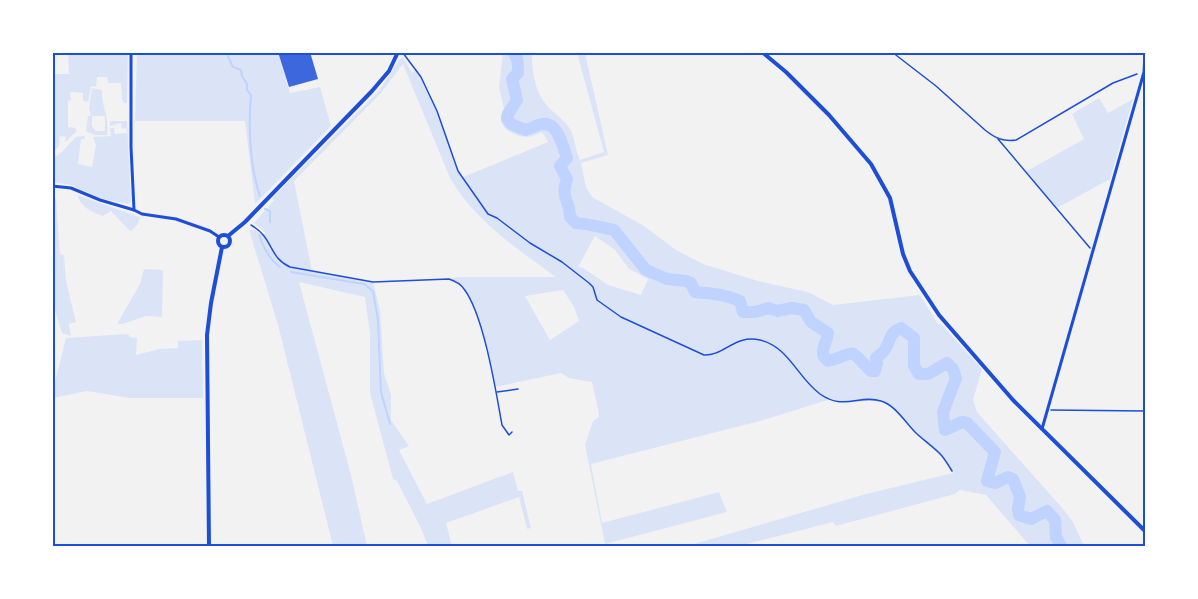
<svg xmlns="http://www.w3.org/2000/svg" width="1198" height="599" viewBox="0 0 1198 599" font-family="'DM Sans',sans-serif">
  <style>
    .green { fill: #dbe4f7; fill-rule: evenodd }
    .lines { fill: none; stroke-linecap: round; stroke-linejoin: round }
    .stream { stroke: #bfd3fe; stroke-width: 2 }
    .river { stroke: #bfd3fe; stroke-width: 12 }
    .building { fill: #3d67dc }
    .path { stroke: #1d4ed8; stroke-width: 1.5 }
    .minor { stroke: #1d4ed8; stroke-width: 3 }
    .tertiary { stroke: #1d4ed8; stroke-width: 4 }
    .neatline { fill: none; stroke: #1d4ed8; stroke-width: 2 }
  </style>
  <rect width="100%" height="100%" fill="#f2f2f2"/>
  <g class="green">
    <path d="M278,52L290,93L320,87L331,126L255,204L245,121H135L137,53Z"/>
    <path d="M68,53H128L127,103H124L122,99L121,83H108L107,77H97L96,87L91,86L88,102L83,101V93L70,92L71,100L68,101V127L76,128V132L65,142L66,137L60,136L59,146L53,152V74H69Z"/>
    <path d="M503,53H532C532,74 535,93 550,109C557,115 565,121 570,129C575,137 575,150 580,160L604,152L577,53H585L608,155L581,163L586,187L592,197L644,226L676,250L703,264L758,281L808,292L833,305L920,295L938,324H941L982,369L973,400L977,412L1064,510L1073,522L1084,546H1030L986,495L960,490L955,494L836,526L833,522L739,546H687L866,494L953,473L941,455L885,402L874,400L847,403L831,399L760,421L591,464L602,523L719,492L727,512L605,544L585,445L593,421L598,418L599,414L592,382L569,378L561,373L495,387C488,355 484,311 461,286C458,282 453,281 449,279L458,277H556C517,249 475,221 450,178L403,64L380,94L294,181L312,271L373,282L380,310L384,373L391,395V420L409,446L399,450L427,504L513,472L518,491H522L531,528L527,529L519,497L446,523L452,546H428L421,528L397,481L393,479L370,393V334L365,297L299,282L351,475L367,546H333L278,325L249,230H255L262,235L266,233L254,223L274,200L272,198L379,91L399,60L403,57L412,73L416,70C436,100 447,137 458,171L463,177L548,142L542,132C537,134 532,137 527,137C513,137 493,125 504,109L499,87ZM595,236L615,250L629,269L648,279L641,295L608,285L583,268L578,267ZM563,290L574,307L579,321L550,340L525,296Z"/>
    <path d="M92,88L102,90C101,105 110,120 107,135H95L86,131L88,116H91L89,108ZM92,116H105V131H96L92,126Z"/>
    <path d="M1099,98L1108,113L1133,99L1110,179L1057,208L1025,172L1084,139L1072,114Z"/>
    <path d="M110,121H127L131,202L128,204L103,199L71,185L53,182V158L62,152L76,137L84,136L85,139H81L78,164L92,167L96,145L93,137L111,136L110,128H114L115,134L127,133L126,128L122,129L121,123L110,126Z"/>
    <path d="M77,195L142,218L139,219L138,224L131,231L129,230L111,211L103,216C91,212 81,207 77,195Z"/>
    <path d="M53,198L56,199L60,254L64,255L66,281L76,322L69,324L71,336L62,333L53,303Z"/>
    <path d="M144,269L163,270L162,317L146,316L123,324H117L140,284Z"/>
    <path d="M126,334L129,335V337L137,338L136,355L159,349L178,348V341L202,340L203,398H129L87,391L53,398V390L66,338Z"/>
  </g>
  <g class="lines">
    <g class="stream">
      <path d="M226,52L233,67L241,70L242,76L247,84V90L251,95C248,125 250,168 260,196"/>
      <path d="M265,209L270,211V222"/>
      <path d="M259,235C264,248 269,259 280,267"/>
      <path d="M291,272L364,284L373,291L378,320L381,392L390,424"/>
    </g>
    <path class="river" d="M513,52C519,58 518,66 518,73L512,79L517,100L508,114L507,118L511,124L525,130C531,129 537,124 543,124C558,122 563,147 567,158L560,166L567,179C560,200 570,199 570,217L576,223C589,224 600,227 614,230L646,270L667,279L686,281L691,283L695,292C711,294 725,294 740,301L743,312H755L769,308L777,311L792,308L804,310L811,322L828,333C827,343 817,354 828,361C860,353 845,345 871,371H875L877,363L876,358C879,355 882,354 884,351C891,342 888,333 901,328L914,338V366L919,374H928L947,363L953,369L956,378L943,412L945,430L962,422L967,423L995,452L987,481L995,483L1008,477L1013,479L1020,497L1018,509L1019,515L1031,519L1047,511L1055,520L1056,537L1061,546"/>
  </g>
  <path class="building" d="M278,52H310L318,79L289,87Z"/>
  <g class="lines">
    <g class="path">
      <path d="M892,52L936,86L985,130C995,138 1003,142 1016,140L1113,83L1137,74"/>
      <path d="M403,53L421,77L437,111L458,171L488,214L497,218L530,243L562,262L589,283L593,287L597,300L621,317L704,355C724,356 735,334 760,340C789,347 797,377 820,394C844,411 860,394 881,401C895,405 905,422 915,432C923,440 934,447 942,456C946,461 949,466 952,471"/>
      <path d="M998,139L1090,248"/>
      <path d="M251,225C274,238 268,257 290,267L373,282L449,279C455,281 460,283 464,289C484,315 496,392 502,425L509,435L512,432"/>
      <path d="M497,392L518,389"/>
      <path d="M1051,410L1146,411"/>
    </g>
    <g class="minor">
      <path d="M131,52V147L134,210"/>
      <path d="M52,186L71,188L100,200L134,210L142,214L176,219L210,231L219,237"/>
      <path d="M1042,429L1144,72L1145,52"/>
    </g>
    <g class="tertiary">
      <path d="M762,52L786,72L829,115L871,164L890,198L903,254L910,271L939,315L1013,400L1146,532"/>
      <circle cx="224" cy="241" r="6"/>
      <path d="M228,236L245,222L372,91L389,71L398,52"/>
      <path d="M209,546L207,335L211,303L222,247"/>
    </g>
  </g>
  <rect width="1198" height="599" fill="none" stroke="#ffffff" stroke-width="108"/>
  <rect x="54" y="54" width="1090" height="491" class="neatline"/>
</svg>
